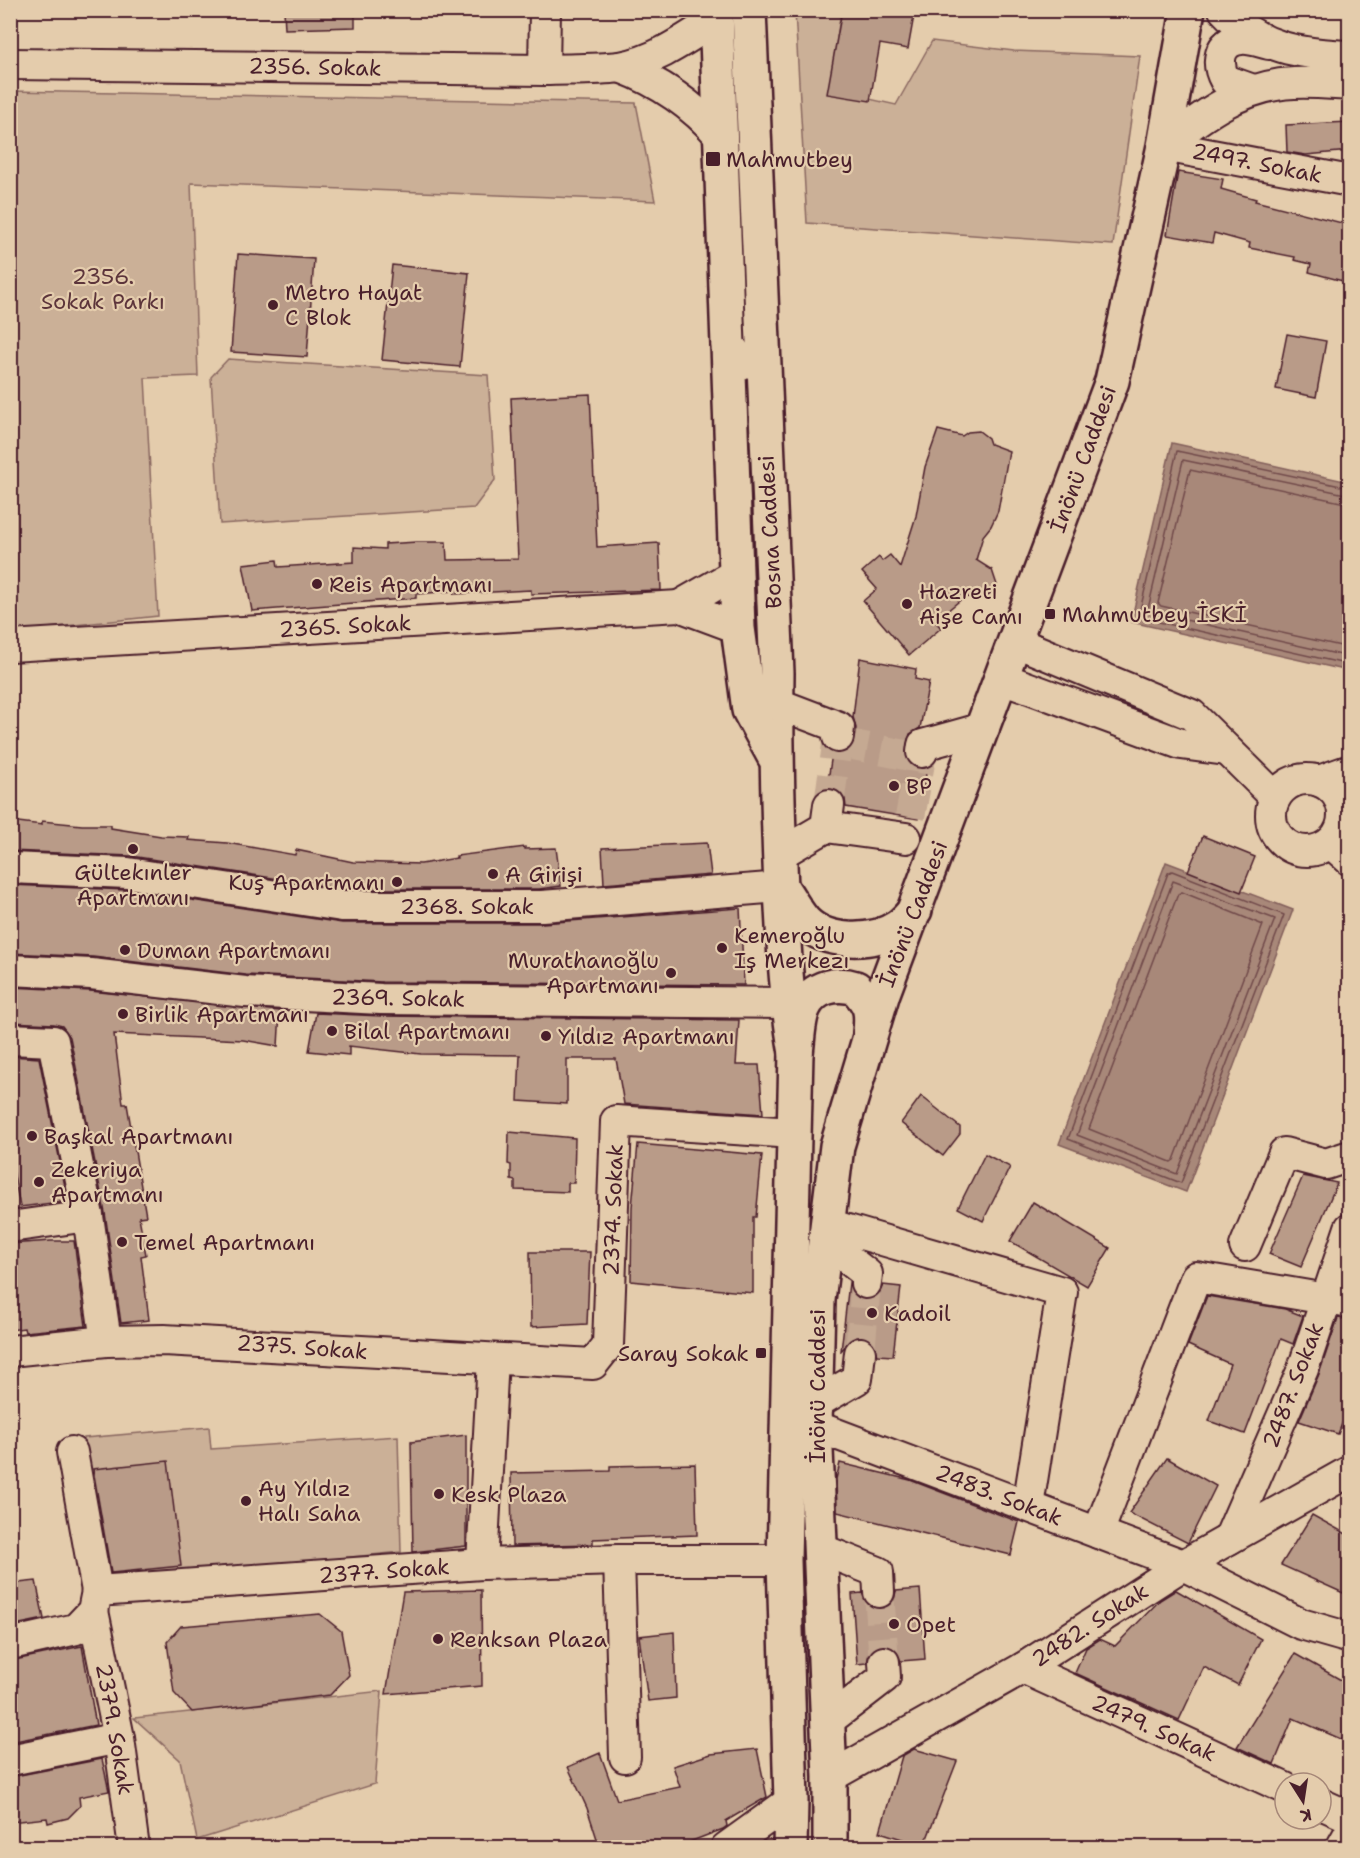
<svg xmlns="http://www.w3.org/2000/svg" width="1360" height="1858" viewBox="0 0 1360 1858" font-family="'Shantell Sans',sans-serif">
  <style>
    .green { fill: #cbb097; stroke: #8a6861; stroke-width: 1.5 }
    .water { fill: #a88879; stroke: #825e5a; stroke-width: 1.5 }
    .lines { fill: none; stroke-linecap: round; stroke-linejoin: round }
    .shore { stroke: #70494a; stroke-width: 1.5 }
    .building { fill: #b99b88; stroke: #4a1f2b; stroke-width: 1.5 }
    .minor-tunnel { stroke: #c5a992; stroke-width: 30; stroke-dasharray: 30 15; stroke-linecap: butt }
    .minor-casing { stroke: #4a1f2b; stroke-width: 34 }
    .major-casing { stroke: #4a1f2b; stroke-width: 38 }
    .minor { stroke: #e4ccac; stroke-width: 30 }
    .major { stroke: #e4ccac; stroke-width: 33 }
    .poi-dot { fill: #4a1f2b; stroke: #e4ccac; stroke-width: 2 }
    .labels { text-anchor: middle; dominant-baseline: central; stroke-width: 4.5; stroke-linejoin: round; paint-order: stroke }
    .street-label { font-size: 22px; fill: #4a1f2b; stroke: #e4ccac }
    .poi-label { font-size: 22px; fill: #4a1f2b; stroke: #e4ccac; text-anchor: start }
    .park-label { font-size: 22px; fill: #5d353b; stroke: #e4ccac }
  </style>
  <rect width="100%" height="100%" fill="#e4ccac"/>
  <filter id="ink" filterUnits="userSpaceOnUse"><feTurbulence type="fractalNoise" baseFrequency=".0167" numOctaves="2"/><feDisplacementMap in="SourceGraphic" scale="12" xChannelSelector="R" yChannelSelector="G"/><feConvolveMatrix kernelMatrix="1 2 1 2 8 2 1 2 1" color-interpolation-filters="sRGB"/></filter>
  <g filter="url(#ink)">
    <g class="green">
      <path d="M795,11H841L829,90L896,105L932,41L1014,51L1140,56L1113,245L807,223Z"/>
      <path d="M10,91L636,103L655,201L191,183L198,376L145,378L158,616L19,631L10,534Z"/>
      <path d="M228,359L488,375L495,480L474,508L220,524L211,377Z"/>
      <path d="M209,1427L211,1449L398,1436L401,1552L103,1582L84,1438Z"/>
      <path d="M382,1691L375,1784L197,1840L180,1760L134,1718Z"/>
    </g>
    <g class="water">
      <path d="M1172,443L1349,482V671L1131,622Z"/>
      <path d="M1166,862L1293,910L1186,1192L1059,1144Z"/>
    </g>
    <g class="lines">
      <g class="shore">
        <path d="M1350,488L1177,451L1139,615L1141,618L1350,665"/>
        <path d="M1350,495L1183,460L1148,609L1150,612L1350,657"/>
        <path d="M1350,504L1190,470L1158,603L1161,606L1350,648"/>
        <path d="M1172,871L1284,915L1181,1183L1068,1139L1168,873Z"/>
        <path d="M1173,881L1275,919L1177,1174L1077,1135Z"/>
        <path d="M1182,892L1263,925L1174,1160L1171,1162L1089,1129L1178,894Z"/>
      </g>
    </g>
    <g class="building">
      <path d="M284,10H355V27L285,29Z"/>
      <path d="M842,10H915L908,49L880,44L870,101L827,94Z"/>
      <path d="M1350,122V151L1306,155L1287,152L1286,125Z"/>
      <path d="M1178,172L1223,179L1221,189L1256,199L1255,201L1350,225V283L1309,272L1311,264L1294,260L1295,257L1249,248L1250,243L1214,233L1212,243L1167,235Z"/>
      <path d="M238,254L314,259L307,357L231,352Z"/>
      <path d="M392,265L469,273L460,367L382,360Z"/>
      <path d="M1287,334L1326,341L1316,397L1276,389Z"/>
      <path d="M590,394L597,547L659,543L661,590L531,594V590L454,594L453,591L416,594V598L252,611L243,564L277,560L278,567L354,562V547L385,549V544L417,542H446L447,560L518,559L511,398Z"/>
      <path d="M938,430L962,436L968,432L979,431L988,438L990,444L1009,451L998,511L991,526L983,536L976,560L992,570L997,585L986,598L964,597L935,621L941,628L909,655L863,601L877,589L862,572L879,557L882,561L890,555L900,567L916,516L925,467Z"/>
      <path d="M860,658L916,669L915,679L929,682L920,728L910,734L905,750L906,758L911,765L919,769L927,768L918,819L846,807L845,799L840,792L827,788L832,753L846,752L855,739L856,728L853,717Z"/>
      <path d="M10,821L42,825V821L82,825H111V828L161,836L189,837L188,840L227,843L295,855L296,850L353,862L421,864L457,858L456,856L525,847V849L556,848L561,886L539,889H343L131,856L10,851Z"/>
      <path d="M1203,836L1255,857L1241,892L1188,871Z"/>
      <path d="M707,843L711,875L604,884L602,848Z"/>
      <path d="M10,885L126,890L342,923H543L740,908L744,985L382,982L246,975L93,957L10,953Z"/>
      <path d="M10,987L90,991L280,1011L278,1046L243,1040L114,1034L123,1104H127L146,1216L139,1217L146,1255L141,1256L149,1320L121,1323L105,1213L70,1037L62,1026L54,1024L10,1022Z"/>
      <path d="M316,1013L381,1016L739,1020L736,1065H759L763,1114L624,1104L616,1059H567V1104L518,1101L520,1055L421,1054L349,1046V1055L309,1051Z"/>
      <path d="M10,1056L39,1058L68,1201L20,1207L10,1154Z"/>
      <path d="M921,1096L960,1127V1134L943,1156L901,1123Z"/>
      <path d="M509,1132L575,1138L574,1183H568V1192L515,1190V1181L511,1180V1165L508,1164Z"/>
      <path d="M638,1144L762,1155L756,1217H753V1293L631,1281L632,1207Z"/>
      <path d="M985,1154L1010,1167L983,1221L958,1208Z"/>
      <path d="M1303,1176L1337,1183L1301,1267L1269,1254Z"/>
      <path d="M1033,1202L1110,1248L1087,1286L1010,1241Z"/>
      <path d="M51,1241H74L86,1326L25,1332L24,1328L10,1330V1244Z"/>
      <path d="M530,1252H590L587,1324L531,1327Z"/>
      <path d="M849,1283L855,1296L865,1300L879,1294L883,1285L901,1287L893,1356L877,1355L871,1340L861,1336L853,1337L841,1351Z"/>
      <path d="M1207,1296L1285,1309L1303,1316L1293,1344L1281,1339L1245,1434L1209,1421L1230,1364L1188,1345Z"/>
      <path d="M1338,1318L1350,1320V1403L1338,1434L1299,1421L1319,1374Z"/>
      <path d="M466,1435V1546L413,1552L411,1442Z"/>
      <path d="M1167,1458L1216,1486L1188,1543L1129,1513Z"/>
      <path d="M168,1461L181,1566L111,1573L93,1469Z"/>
      <path d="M840,1463L910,1480L1019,1522L1011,1555L837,1512L836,1479Z"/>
      <path d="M695,1464L697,1535L593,1539V1544L512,1546L511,1473L610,1471V1466Z"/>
      <path d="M1312,1515L1350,1536V1596L1281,1565Z"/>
      <path d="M36,1581L44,1619L10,1626V1584Z"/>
      <path d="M920,1589L925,1659L901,1661L892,1647L882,1645L869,1654L867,1663L857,1664L852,1594L862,1593L871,1607L880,1609L894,1600L896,1591Z"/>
      <path d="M481,1590L482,1686L386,1694L403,1592Z"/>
      <path d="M1176,1590L1261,1639L1238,1685L1204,1667L1179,1720L1075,1673L1086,1648L1100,1639L1115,1646L1160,1600Z"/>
      <path d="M320,1614L341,1631L349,1675L330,1695L192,1712L174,1693L167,1642L181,1626Z"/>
      <path d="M674,1632L676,1698L648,1701L639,1636Z"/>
      <path d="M82,1646L96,1725L10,1742V1661Z"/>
      <path d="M1295,1654L1350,1685V1743L1293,1718L1274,1764L1237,1747Z"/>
      <path d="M757,1749L767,1797L726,1821L727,1826L723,1829L674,1848H600L587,1808L568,1767L600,1753L617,1800L680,1787L673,1766L711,1754Z"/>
      <path d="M914,1749L957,1761L924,1846L880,1832L902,1756Z"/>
      <path d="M102,1759L109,1791L79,1797L80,1806L68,1818L48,1823L47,1818L10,1822V1777Z"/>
    </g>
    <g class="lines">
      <g class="minor-tunnel">
        <path d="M838,742L921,758"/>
        <path d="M829,805L838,737"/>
        <path d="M910,817L922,752"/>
        <path d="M860,1353L866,1283"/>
        <path d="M879,1592L884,1662"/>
      </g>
      <g class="minor-casing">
        <g id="minor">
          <path d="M1224,10C1260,49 1300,54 1350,56"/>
          <path d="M10,64L544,70C569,69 595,70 620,67C656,61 687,38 717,19"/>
          <path d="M620,67C660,82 693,105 721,137"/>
          <path d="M544,70L545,10"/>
          <path d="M1253,90L1225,80C1216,64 1218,41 1241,39C1250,38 1260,42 1269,44"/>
          <path d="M1164,146C1202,115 1243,85 1294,83C1313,82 1331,84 1350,85"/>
          <path d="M1164,146L1350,181"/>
          <path d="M679,606L735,574"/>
          <path d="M1016,642L1192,715L1275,797"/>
          <path d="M10,646L679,606L738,628"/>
          <path d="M1002,678L1181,744L1226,750"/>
          <path d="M776,703L839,727L838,737"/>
          <path d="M922,752L923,745L984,728"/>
          <circle cx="1307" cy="815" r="36"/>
          <path d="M1319,781L1350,770"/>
          <path d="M826,827L906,838"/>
          <path d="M1331,843L1350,860"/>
          <path d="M780,854L826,827L829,805"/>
          <path d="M10,868L128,873L342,906H542L781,887"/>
          <path d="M10,970L91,974L245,992L381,999L787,1003"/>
          <path d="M10,1039L53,1041L88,1216L106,1341"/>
          <path d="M827,1224L1062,1292L1028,1506"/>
          <path d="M10,1227L88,1216"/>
          <path d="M825,1241L867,1274L866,1283"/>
          <path d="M1245,1246L1284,1153L1326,1164L1350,1156"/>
          <path d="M10,1351L106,1341L164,1340L593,1364L608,1345L616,1121L793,1133"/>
          <path d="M816,1403L857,1379L860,1353"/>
          <path d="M815,1426L1183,1565L1301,1624L1350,1638"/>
          <path d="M72,1452L97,1591"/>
          <path d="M1098,1533L1196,1277L1350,1303"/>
          <path d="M1229,1539L1303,1369L1350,1228"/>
          <path d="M820,1549L878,1572L879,1592"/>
          <path d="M619,1560L625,1757"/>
          <path d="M482,1564L493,1359"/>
          <path d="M93,1611L119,1738L134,1848"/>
          <path d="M10,1644L76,1629L93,1611L97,1591L482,1564L619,1560H784"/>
          <path d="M1023,1668L1285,1788"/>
          <path d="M828,1721L885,1677L884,1662"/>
          <path d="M10,1760L119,1738"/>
          <path d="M830,1777L1023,1668L1183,1565L1350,1471"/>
          <path d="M1321,1804L1350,1817"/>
          <path d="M726,1848L791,1801"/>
          <path d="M1341,1848L1350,1832"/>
        </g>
      </g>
      <g class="major-casing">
        <g id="major">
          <path d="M716,10L728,345L740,363"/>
          <path d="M749,10L777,673C776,745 778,817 781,889C784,944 786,998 796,1053"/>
          <path d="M728,345L738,628L749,710L774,756"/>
          <path d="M781,887C789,898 796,912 805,922C827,944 873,944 898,927C904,923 910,916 915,910"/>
          <path d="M790,1848L791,1801L784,1560L796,1053C798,1039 798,1019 804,1007C814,986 837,982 856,988C871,1005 872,1010 870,1033"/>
          <path d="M830,1848V1777L815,1426L818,1300L837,1146L883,993L1112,381L1164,146L1188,10"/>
        </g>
      </g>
      <use href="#minor" class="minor"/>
      <use href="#major" class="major"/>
    </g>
  </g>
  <g class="poi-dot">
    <rect x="705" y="151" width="16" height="16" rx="3"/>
    <circle cx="273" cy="305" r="6"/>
    <circle cx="317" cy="584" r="6"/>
    <circle cx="907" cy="604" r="6"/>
    <rect x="1044" y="608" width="12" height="12" rx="3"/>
    <circle cx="894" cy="786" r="6"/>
    <circle cx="133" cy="849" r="6"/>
    <circle cx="493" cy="874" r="6"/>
    <circle cx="397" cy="882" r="6"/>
    <circle cx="722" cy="948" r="6"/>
    <circle cx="125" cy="950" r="6"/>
    <circle cx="671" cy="973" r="6"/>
    <circle cx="123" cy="1014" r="6"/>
    <circle cx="332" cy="1031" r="6"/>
    <circle cx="546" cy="1036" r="6"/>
    <circle cx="32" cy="1136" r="6"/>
    <circle cx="39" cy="1182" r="6"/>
    <circle cx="122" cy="1242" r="6"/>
    <circle cx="872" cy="1313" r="6"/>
    <rect x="755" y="1347" width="12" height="12" rx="3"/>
    <circle cx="439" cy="1494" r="6"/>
    <circle cx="246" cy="1501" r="6"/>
    <circle cx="894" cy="1624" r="6"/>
    <circle cx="438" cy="1639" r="6"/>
  </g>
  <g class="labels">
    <g class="street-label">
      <text transform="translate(315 67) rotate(1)">2356. Sokak</text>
      <text transform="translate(1257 163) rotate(11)">2497. Sokak</text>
      <text transform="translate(1083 459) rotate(-70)">İnönü Caddesi</text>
      <text transform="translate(770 532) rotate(-93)">Bosna Caddesi</text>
      <text transform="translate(345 626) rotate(-3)">2365. Sokak</text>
      <text x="467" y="906">2368. Sokak</text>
      <text transform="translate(913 914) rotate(-69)">İnönü Caddesi</text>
      <text transform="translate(398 998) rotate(1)">2369. Sokak</text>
      <text transform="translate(613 1210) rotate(-88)">2374. Sokak</text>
      <text transform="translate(302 1347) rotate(4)">2375. Sokak</text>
      <text transform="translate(1293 1385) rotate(-69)">2487. Sokak</text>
      <text transform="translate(817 1386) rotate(-90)">İnönü Caddesi</text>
      <text transform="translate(999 1495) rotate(21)">2483. Sokak</text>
      <text transform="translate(384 1571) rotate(-4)">2377. Sokak</text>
      <text transform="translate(1090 1625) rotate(-33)">2482. Sokak</text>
      <text transform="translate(1154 1728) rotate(24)">2479. Sokak</text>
      <text transform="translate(115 1729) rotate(80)">2379. Sokak</text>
    </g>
    <g class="poi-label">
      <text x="726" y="159">Mahmutbey</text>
      <text x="285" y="292">Metro Hayat<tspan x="285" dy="25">C Blok</tspan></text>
      <text x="329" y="584">Reis Apartmanı</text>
      <text x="919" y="591">Hazreti<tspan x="919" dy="25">Aişe Camı</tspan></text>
      <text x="1062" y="614">Mahmutbey İSKİ</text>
      <text x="906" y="786">BP</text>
      <text x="133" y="872" text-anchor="middle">Gültekınler<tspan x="133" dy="25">Apartmanı</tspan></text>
      <text x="505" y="874">A Girişi</text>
      <text x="385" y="882" text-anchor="end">Kuş Apartmanı</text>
      <text x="734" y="935">Kemeroğlu<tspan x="734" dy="25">Iş Merkezı</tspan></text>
      <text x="137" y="950">Duman Apartmanı</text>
      <text x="659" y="960" text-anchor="end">Murathanoğlu<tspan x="659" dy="25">Apartmanı</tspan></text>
      <text x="135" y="1014">Birlik Apartmanı</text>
      <text x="344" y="1031">Bilal Apartmanı</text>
      <text x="558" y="1036">Yıldız Apartmanı</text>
      <text x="44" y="1136">Başkal Apartmanı</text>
      <text x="51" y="1169">Zekeriya<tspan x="51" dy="25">Apartmanı</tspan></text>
      <text x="134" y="1242">Temel Apartmanı</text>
      <text x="884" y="1313">Kadoil</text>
      <text x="749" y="1353" text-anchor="end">Saray Sokak</text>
      <text x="258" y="1488">Ay Yıldız<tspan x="258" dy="25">Halı Saha</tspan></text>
      <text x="451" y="1494">Kesk Plaza</text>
      <text x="906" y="1624">Opet</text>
      <text x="450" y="1639">Renksan Plaza</text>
    </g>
    <g class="park-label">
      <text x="103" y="276">2356.<tspan x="103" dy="25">Sokak Parkı</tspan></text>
    </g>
  </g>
  <rect width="1360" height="1858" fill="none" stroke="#e4ccac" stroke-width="36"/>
  <rect x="18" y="18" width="1324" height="1822" fill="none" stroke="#4a1f2b" stroke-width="2" filter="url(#ink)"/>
  <g transform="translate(1303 1801) rotate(168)"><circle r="28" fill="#e4ccac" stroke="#a68778" stroke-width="1.5"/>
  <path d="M0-4.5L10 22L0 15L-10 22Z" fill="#4a1f2b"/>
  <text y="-9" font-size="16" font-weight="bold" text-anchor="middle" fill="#4a1f2b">K</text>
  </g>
</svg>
